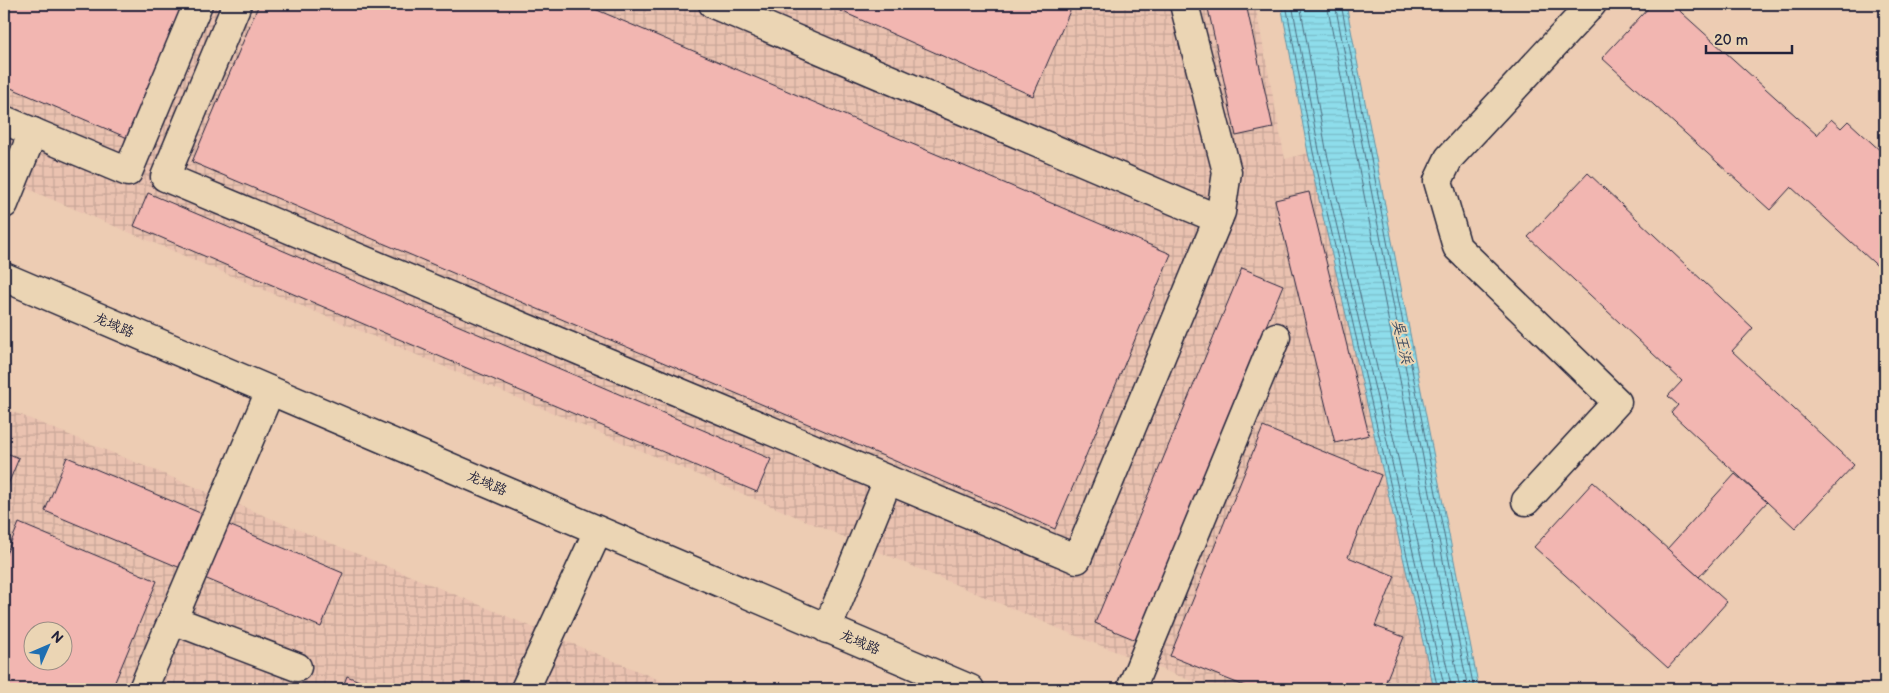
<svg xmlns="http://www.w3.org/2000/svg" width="1889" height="693" viewBox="0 0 1889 693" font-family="'Balsamiq Sans','LXGW WenKai TC',sans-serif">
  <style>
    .industrial { fill: url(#industrial-grid); fill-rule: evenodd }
    .water { fill: url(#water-rules); stroke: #6392a5 }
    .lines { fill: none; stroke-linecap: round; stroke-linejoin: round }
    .shore { stroke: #4d6d81; stroke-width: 1 }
    .building { fill: #f2b6b1; stroke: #22223b; fill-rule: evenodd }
    .minor-casing { stroke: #22223b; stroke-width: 31 }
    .minor { stroke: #ebd5b4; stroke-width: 28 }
    .labels { text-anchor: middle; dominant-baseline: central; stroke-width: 4; stroke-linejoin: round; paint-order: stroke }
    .street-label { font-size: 14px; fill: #22223b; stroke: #ebd5b4 }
    .water-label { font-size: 15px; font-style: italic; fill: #38475e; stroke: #ebd5b4 }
  </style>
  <defs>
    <pattern id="industrial-grid" width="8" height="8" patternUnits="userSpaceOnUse" patternTransform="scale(1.25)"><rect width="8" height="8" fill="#eac2b0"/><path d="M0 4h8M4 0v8" fill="none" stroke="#c8a698"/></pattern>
    <pattern id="water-rules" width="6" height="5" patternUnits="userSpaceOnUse" patternTransform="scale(1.25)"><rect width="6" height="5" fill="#8eddeb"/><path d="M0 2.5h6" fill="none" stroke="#7abdca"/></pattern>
  </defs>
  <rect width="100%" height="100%" fill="#edccb3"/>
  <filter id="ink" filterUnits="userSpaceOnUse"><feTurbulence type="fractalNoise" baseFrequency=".02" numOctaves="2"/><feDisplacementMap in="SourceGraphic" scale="10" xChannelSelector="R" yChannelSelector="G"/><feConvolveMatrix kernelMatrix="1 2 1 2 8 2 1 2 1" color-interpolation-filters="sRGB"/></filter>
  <g filter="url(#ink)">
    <g class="industrial">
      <path d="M4,4H1255L1285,159L1308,153L1434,689H1212L1081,638L4,179Z"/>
      <path d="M4,408L377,562L681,689H4ZM32,630H62V660H32Z"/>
    </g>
    <path class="water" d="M1281,4H1346L1479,689H1434L1308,153Z"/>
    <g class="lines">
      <g class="shore">
        <path d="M1286,4L1313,152L1438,689"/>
        <path d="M1292,4L1319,150L1445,689"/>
        <path d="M1300,4L1326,149L1452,689"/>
        <path d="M1327,4L1460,689"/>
        <path d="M1335,4L1468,689"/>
        <path d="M1341,4L1474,689"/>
      </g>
    </g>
    <g class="building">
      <path d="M4,4H188L130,139L4,85Z"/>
      <path d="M259,4H583L1171,254L1055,529L192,162Z"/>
      <path d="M825,4H1073L1033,96Z"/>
      <path d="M1207,4H1246L1273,128L1236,136Z"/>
      <path d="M1652,4H1672L1817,135L1831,119L1841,128L1848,121L1885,155V273L1791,187L1770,210L1602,58Z"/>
      <path d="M1588,173L1753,328L1732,351L1854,465L1795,528L1671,413L1678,405L1668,396L1682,381L1528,237Z"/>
      <path d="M1309,192L1369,435L1335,443L1275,200Z"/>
      <path d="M148,193L771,459L757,492L134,226Z"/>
      <path d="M1242,268L1283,285L1136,640L1095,623Z"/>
      <path d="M1263,427L1381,475L1348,557L1395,576L1375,626L1404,637L1386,681L1405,689H1252L1170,656Z"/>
      <path d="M4,452L19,458L4,494Z"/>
      <path d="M67,457L343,573L321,627L45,511Z"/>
      <path d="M1735,474L1767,502L1699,577L1667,549Z"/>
      <path d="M1593,482L1727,602L1668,668L1534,547Z"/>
      <path d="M19,523L157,581L112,689H4V559ZM32,630H62V660H32Z"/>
      <path d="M347,676L379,689H342Z"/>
    </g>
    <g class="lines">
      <g class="minor-casing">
        <g id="minor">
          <path d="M237,4L165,177L1077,559L1221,212L1227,172L1184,4"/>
          <path d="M713,4L1218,219"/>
          <path d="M4,120L128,172L198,4"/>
          <path d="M4,204L33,132"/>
          <path d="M4,277L970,689"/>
          <path d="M1526,501L1617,402L1457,247L1438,181L1449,158L1592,4"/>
          <path d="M173,620L297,667"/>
          <path d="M827,629L888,480"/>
          <path d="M143,689L270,391"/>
          <path d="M525,689L598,531"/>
          <path d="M1131,689L1276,337"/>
        </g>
      </g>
      <use href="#minor" class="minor"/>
    </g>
  </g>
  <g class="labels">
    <g class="street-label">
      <text transform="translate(114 325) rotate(23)">龙域路</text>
      <text transform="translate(487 483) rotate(23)">龙域路</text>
      <text transform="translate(860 642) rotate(23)">龙域路</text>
    </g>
    <g class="water-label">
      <text transform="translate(1402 342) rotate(77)">吴王浜</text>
    </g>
  </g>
  <rect width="1889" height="693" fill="none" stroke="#ebd5b4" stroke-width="20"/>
  <rect x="10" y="10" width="1869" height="673" fill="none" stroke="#22223b" stroke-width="2" filter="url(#ink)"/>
  <g transform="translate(48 646) rotate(45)"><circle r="24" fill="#ebd5b4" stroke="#9b8d84"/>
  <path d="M0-4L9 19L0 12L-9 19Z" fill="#1f6fb2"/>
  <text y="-8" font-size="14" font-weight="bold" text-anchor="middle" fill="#22223b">N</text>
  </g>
  <path d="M1706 45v8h86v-8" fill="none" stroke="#22223b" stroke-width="2.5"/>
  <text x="1714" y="45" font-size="15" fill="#22223b" stroke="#ebd5b4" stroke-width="4" paint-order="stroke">20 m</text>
</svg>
